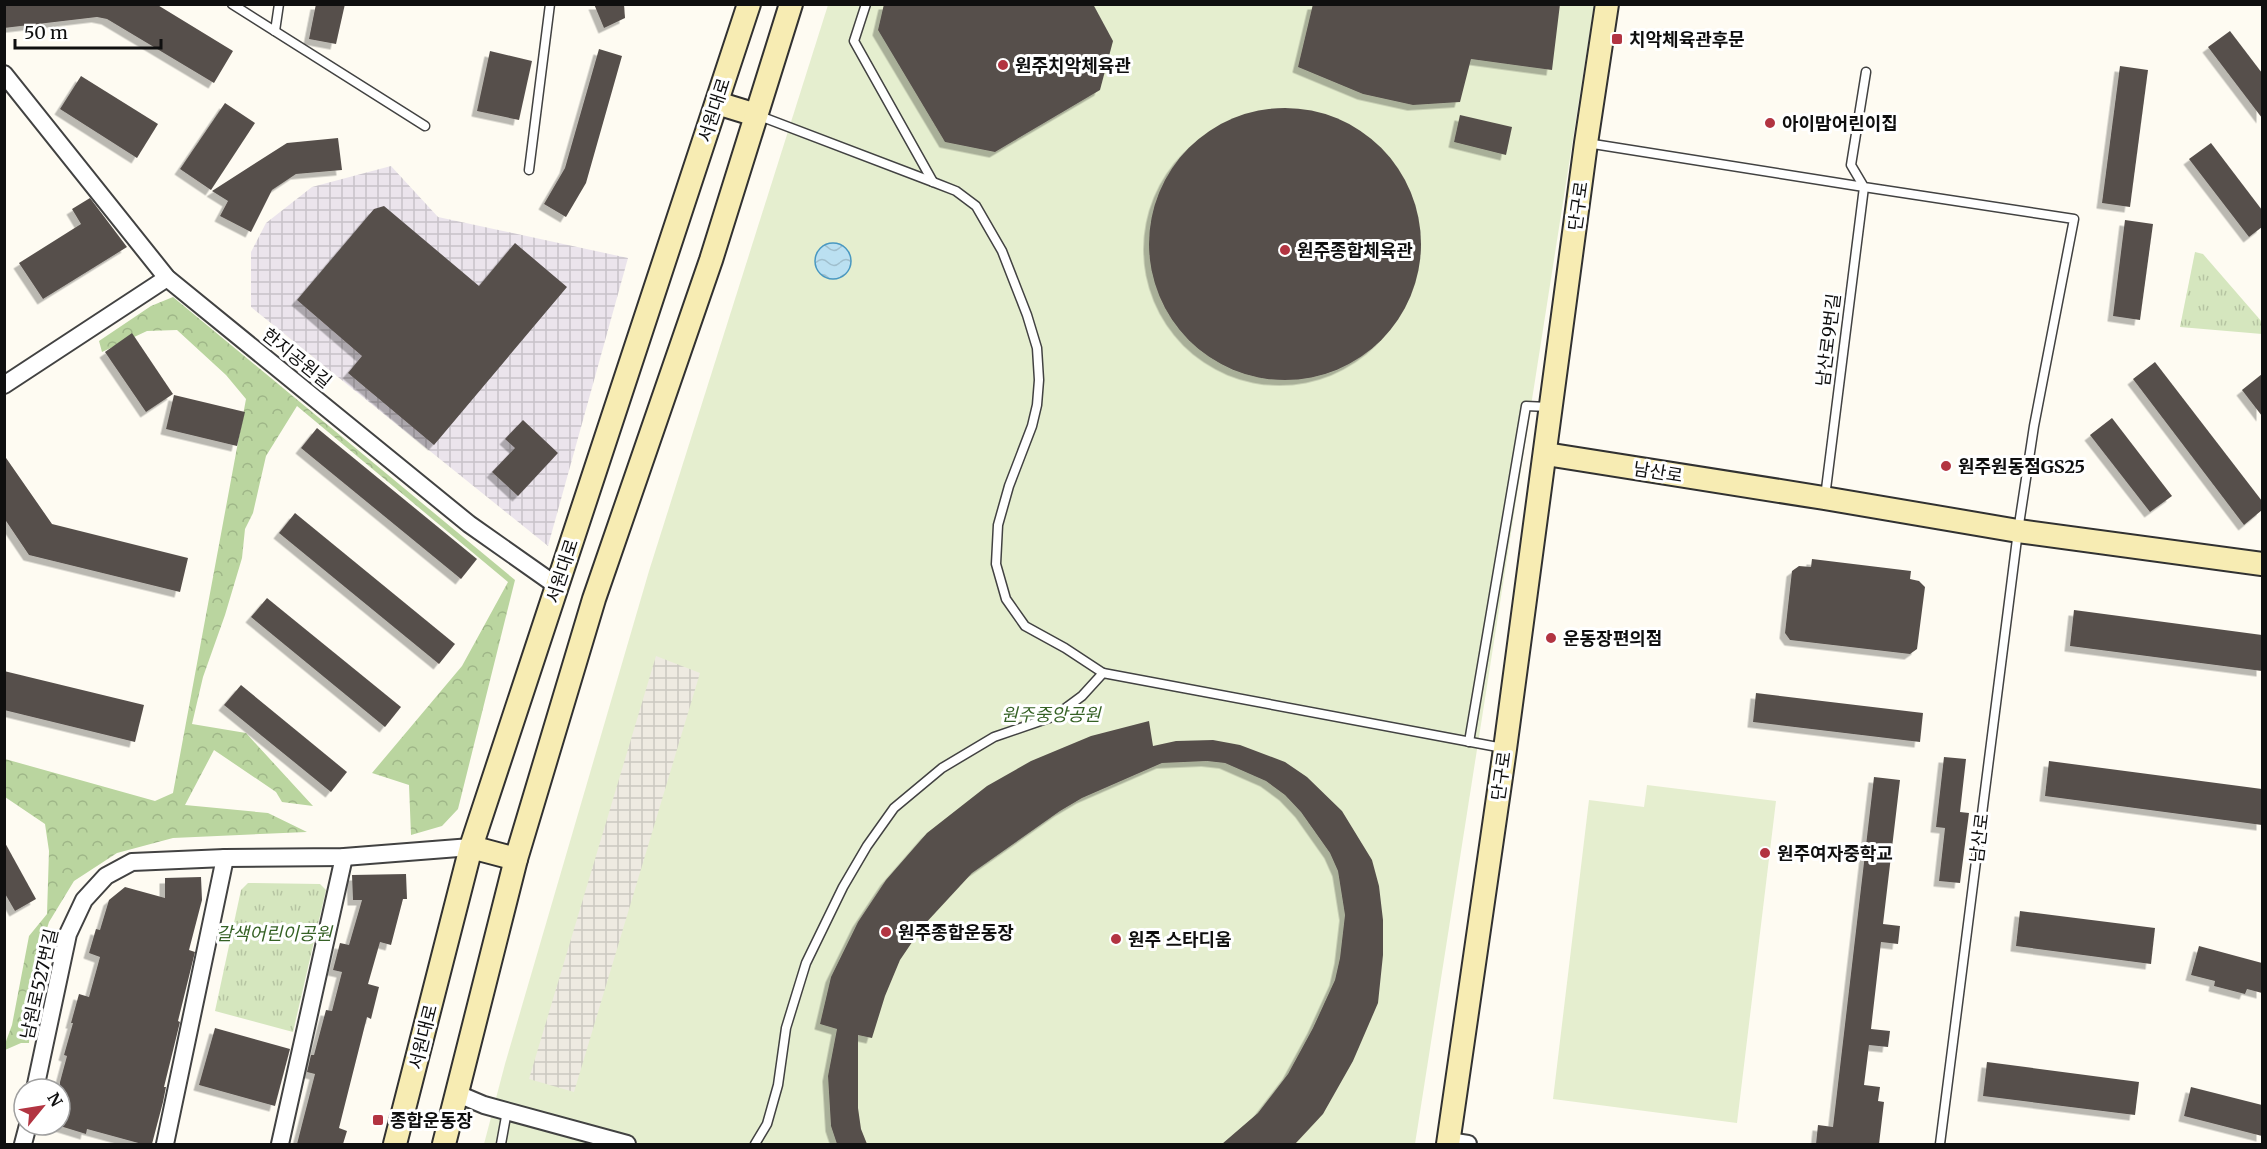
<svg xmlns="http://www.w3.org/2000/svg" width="2267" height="1149" viewBox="0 0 2267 1149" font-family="Merriweather,'Noto Sans KR',serif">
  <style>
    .industrial { fill: url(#industrial-grid) }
    .forest { fill: url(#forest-crowns) }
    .park { fill: url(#park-tufts) }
    .pitch { fill: #e5eecf }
    .plaza { fill: url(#plaza-grid) }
    .water { fill: url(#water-waves); stroke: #4998c1; stroke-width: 1.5 }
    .building { fill: #57504c; filter: url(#shadow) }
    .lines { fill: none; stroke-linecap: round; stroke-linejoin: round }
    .lane-casing { stroke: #424242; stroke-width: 11 }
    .street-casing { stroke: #424242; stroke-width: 20 }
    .secondary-casing { stroke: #313131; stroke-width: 26 }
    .lane { stroke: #fff; stroke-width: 8 }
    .street { stroke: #fff; stroke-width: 16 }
    .secondary { stroke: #f7ecb3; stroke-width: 22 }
    .poi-dot { fill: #b23441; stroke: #fff; stroke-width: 2 }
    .labels { text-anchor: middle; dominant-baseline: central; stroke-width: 6; stroke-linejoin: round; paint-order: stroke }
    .poi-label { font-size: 18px; font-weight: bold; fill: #0f0f0f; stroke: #fff; text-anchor: start }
    .street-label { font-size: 18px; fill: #0f0f0f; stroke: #fff }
    .park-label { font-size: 18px; font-style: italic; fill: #356125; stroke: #fff }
  </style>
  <defs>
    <pattern id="industrial-grid" width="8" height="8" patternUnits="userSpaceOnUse" patternTransform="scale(1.5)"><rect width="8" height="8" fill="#ebe4ec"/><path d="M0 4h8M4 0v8" fill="none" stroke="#c8c2c9"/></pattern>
    <pattern id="forest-crowns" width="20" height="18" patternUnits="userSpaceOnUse" patternTransform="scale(1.5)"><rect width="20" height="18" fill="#bad59f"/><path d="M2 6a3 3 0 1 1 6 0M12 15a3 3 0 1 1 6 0" fill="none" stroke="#9fb688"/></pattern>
    <pattern id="park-tufts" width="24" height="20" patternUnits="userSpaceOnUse" patternTransform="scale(1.5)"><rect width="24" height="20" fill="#d5e6be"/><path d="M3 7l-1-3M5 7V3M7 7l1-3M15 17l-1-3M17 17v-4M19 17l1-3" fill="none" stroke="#b6c4a2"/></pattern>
    <pattern id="plaza-grid" width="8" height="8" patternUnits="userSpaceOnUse" patternTransform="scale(1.5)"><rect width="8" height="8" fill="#eeeae1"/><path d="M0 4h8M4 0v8" fill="none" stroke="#cbc8c0"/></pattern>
    <pattern id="water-waves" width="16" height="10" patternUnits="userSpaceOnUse" patternTransform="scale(1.5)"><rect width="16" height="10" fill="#bbe0f1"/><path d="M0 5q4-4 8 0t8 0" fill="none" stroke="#a0bfcd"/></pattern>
    <filter id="shadow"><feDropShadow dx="-5.5" dy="5.5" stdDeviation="0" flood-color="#0004"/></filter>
  </defs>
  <rect width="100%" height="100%" fill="#fefbf2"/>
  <path class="industrial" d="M391,166L438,217L628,258L548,546L251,307V252L266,223L312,187Z"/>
  <path class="forest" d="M173,297L515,580L458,809L442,826L411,835L409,785L372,773L462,666L508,582L297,406L266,456L253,513L245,529L242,558L225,615L203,677L192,724L246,733L313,806L282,802L276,792L214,750L185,805L268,813L307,832L173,838L117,853L74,881L49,922L33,973L29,1043H21L5,1050V1044L12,1025L29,936L47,914L49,851L45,824L5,797V759L155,801L173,793L246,399L226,375L177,330L147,331L102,352L99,341L151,306Z"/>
  <g class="park">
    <path d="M2195,252L2203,254L2262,322V334L2180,327Z"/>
    <path d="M248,883L320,884L326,890L293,1032L215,1011L241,890Z"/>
  </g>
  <g class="pitch">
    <path d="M828,5H1594L1415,1144H484L505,1064L649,571Z"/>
    <path d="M1647,785L1776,801L1737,1123L1553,1099L1589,800L1644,807Z"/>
  </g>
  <path class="plaza" d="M656,656L700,673L574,1092L529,1079Z"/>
  <circle class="water" cx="833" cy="261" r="18"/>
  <g class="building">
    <path d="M4,4H156L233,51L214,83L107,19L97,17L4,28Z"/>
    <path d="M316,4H345L336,44L309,39Z"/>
    <path d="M594,4H624L625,18L604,28Z"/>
    <path d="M884,4H1093L1113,41L1100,90L995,152L945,142L878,30Z"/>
    <path d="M1313,4H1560L1552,70L1471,59L1460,102L1413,105L1363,94L1298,67Z"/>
    <path d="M2230,31L2262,73V118L2208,47Z"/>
    <path d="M599,49L622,56L586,183L566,217L544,204L565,168Z"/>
    <path d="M490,51L532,61L519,120L477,111Z"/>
    <path d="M2120,66L2148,70L2130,207L2102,203Z"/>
    <path d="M81,76L158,124L137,158L60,109Z"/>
    <path d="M225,103L255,123L211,190L180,169Z"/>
    <circle cx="1285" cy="244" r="136"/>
    <path d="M1460,115L1512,127L1506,155L1454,142Z"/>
    <path d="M338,138L342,170L296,174L272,190L251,232L220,216L228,201L212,191L287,143Z"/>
    <path d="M2211,143L2262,210V227L2249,237L2189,159Z"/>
    <path d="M90,198L127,247L43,299L19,263L81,224L72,209Z"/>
    <path d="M384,206L479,286L515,243L567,287L434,445L348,373L362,356L297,300L374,209Z"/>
    <path d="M2125,220L2153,224L2140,320L2113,316Z"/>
    <path d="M132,333L173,394L146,412L105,352Z"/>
    <path d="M2155,362L2262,501V510L2244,525L2133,379Z"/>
    <path d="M2262,374V416L2242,390Z"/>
    <path d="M174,395L245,412L237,446L166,429Z"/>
    <path d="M2112,418L2172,496L2150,512L2090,435Z"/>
    <path d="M523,420L558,453L518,496L492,472L515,448L505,439Z"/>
    <path d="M317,428L477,559L461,579L301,448Z"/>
    <path d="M4,455L52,524L188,558L180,592L29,555L4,518Z"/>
    <path d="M295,513L455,644L439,664L279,533Z"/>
    <path d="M1812,559L1911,571L1910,579L1919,581L1925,587L1917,649L1910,654L1790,640L1785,633L1792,571L1799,566L1811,567Z"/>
    <path d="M267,598L401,707L385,727L251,617Z"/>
    <path d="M2074,610L2262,635V671L2070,646Z"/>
    <path d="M4,671L144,705L135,742L4,710Z"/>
    <path d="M241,685L347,772L331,792L224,705Z"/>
    <path d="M1756,693L1923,713L1920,742L1753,722Z"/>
    <path d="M1149,721L1153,746L1176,741L1213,740L1240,745L1285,762L1307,777L1342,811L1372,860L1379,886L1383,920V955L1378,1003L1353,1061L1323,1114L1295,1144H1222L1258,1113L1288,1074L1313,1028L1335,980L1340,958L1345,915L1338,871L1330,853L1301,812L1285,795L1266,781L1225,763L1207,761L1162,763L1082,798L1060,811L972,873L923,926L900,960L885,996L872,1038L858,1035V1108L861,1129L867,1144H837L831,1126L828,1076L837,1029L820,1024L831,977L858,922L886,880L927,833L987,786L1031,761L1091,736Z"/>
    <path d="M1944,757L1966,759L1960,812L1969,813L1960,883L1939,881L1945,828L1936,827Z"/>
    <path d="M2049,761L2262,789V825L2045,796Z"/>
    <path d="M1874,777L1900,780L1883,924L1900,926L1898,944L1881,942L1871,1029L1890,1031L1888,1047L1869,1045L1864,1085L1880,1087L1878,1101L1884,1102L1879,1144H1816L1818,1125L1833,1127Z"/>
    <path d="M4,841L36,899L15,911L4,892Z"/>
    <path d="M406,874L407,899H403L391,945L380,942L368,984L379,987L371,1019L367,1017L339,1128L347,1131L343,1144H297L315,1074L307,1072L311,1055H314L326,1010L332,1011L342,972L333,970L340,943L349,945L362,900H353L352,875Z"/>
    <path d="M201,877L202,900L189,950L195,952L178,1021L180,1022L164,1087H166L163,1102L152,1144H142L87,1129L86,1134L60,1126V1082L67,1056L64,1055L73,1023H71L79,994L89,997L100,957L89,953L96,929L100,930L109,900L125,887L165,898V878Z"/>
    <path d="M2020,911L2155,928L2151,964L2016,946Z"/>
    <path d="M2199,946L2262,963V993L2247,989L2245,994L2214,986L2215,981L2191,975Z"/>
    <path d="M215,1028L290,1049L275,1106L199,1085Z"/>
    <path d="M1987,1062L2139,1082L2135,1115L1983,1096Z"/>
    <path d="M2191,1087L2262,1105V1136L2184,1116Z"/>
  </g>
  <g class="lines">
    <g class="lane-casing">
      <g id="lane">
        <path d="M232,4L425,126"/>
        <path d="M866,4L854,41L933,182"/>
        <path d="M275,31L279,4"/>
        <path d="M1866,72L1851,165L1864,187L2074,219L2034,426L2018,531L1940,1144"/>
        <path d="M757,115L933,182L956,191L976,206L1002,251L1027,315L1037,348L1039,380L1037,405L1032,426L1009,486L998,525L996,564L1006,599L1025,626L1065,648L1103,673"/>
        <path d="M1587,143L1864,187L1825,497"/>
        <path d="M529,170L550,4"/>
        <path d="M1469,742L1526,406L1548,407"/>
        <path d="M501,1144L507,1111"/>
        <path d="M755,1144L767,1124L778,1085L786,1028L806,963L843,887L867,846L894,808L942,768L994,737L1055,716L1082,696L1103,673L1503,748"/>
      </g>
    </g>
    <g class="street-casing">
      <g id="street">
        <path d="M4,74L167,278L469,524L557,586"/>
        <path d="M4,385L167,278"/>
        <path d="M35,1089L68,934L84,900L106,876L132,862L225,858L344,857L471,847"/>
        <path d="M458,1094L484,1105L627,1144"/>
        <path d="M1449,1141L1468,1144"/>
        <path d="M23,1144L28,1125"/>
        <path d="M165,1144L225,858"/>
        <path d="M280,1144L344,857"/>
      </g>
    </g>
    <g class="secondary-casing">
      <g id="secondary">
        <path d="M717,103L756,115"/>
        <path d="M1546,454L1824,498L2018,531L2262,564"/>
        <path d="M471,847L516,859"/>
        <path d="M395,1144L471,847L749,4"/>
        <path d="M444,1144L516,859L594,599L711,260L791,4"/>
        <path d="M1448,1144L1505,749L1586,143L1607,4"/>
      </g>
    </g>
    <use href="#lane" class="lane"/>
    <use href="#street" class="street"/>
    <use href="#secondary" class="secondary"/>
  </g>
  <g class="poi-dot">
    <rect x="1611" y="33" width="12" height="12" rx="3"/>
    <circle cx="1003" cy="65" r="6"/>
    <circle cx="1770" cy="123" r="6"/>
    <circle cx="1285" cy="250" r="6"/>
    <circle cx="1946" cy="466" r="6"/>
    <circle cx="1551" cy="638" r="6"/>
    <circle cx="1765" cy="853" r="6"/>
    <circle cx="886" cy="932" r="6"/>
    <circle cx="1116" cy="939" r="6"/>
    <rect x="372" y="1114" width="12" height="12" rx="3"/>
  </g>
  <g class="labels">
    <g class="poi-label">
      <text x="1629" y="39">치악체육관후문</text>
      <text x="1015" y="65">원주치악체육관</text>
      <text x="1782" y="123">아이맘어린이집</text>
      <text x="1297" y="250">원주종합체육관</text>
      <text x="1958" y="466">원주원동점GS25</text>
      <text x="1563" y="638">운동장편의점</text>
      <text x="1777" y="853">원주여자중학교</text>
      <text x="898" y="932">원주종합운동장</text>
      <text x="1128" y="939">원주 스타디움</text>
      <text x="390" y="1120">종합운동장</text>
    </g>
    <g class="street-label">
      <text transform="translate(714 110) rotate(-72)">서원대로</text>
      <text transform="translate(1578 206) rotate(-82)">단구로</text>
      <text transform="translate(1828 340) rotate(-83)">남산로9번길</text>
      <text transform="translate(297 358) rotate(39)">한지공원길</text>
      <text transform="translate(1658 472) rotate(9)">남산로</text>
      <text transform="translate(562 571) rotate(-72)">서원대로</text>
      <text transform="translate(1501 776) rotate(-82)">단구로</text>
      <text transform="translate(1979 838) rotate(-83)">남산로</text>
      <text transform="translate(39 984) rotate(-77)">남원로527번길</text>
      <text transform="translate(423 1037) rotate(-76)">서원대로</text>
    </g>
    <g class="park-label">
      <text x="1051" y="714">원주중앙공원</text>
      <text x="274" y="933">갈색어린이공원</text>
    </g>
  </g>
  <rect width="2267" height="1149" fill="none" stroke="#0f0f0f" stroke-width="12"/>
  <g transform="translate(42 1107) rotate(60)"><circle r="28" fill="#ffffff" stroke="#9f9f9f" stroke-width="1.5"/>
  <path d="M0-4.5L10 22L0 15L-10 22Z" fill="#b23441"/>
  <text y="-9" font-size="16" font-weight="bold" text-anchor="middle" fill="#0f0f0f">N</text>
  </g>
  <path d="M15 39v9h146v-9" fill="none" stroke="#0f0f0f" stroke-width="3"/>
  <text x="24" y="39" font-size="18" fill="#0f0f0f" stroke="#ffffff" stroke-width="4.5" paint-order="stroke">50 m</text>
</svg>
